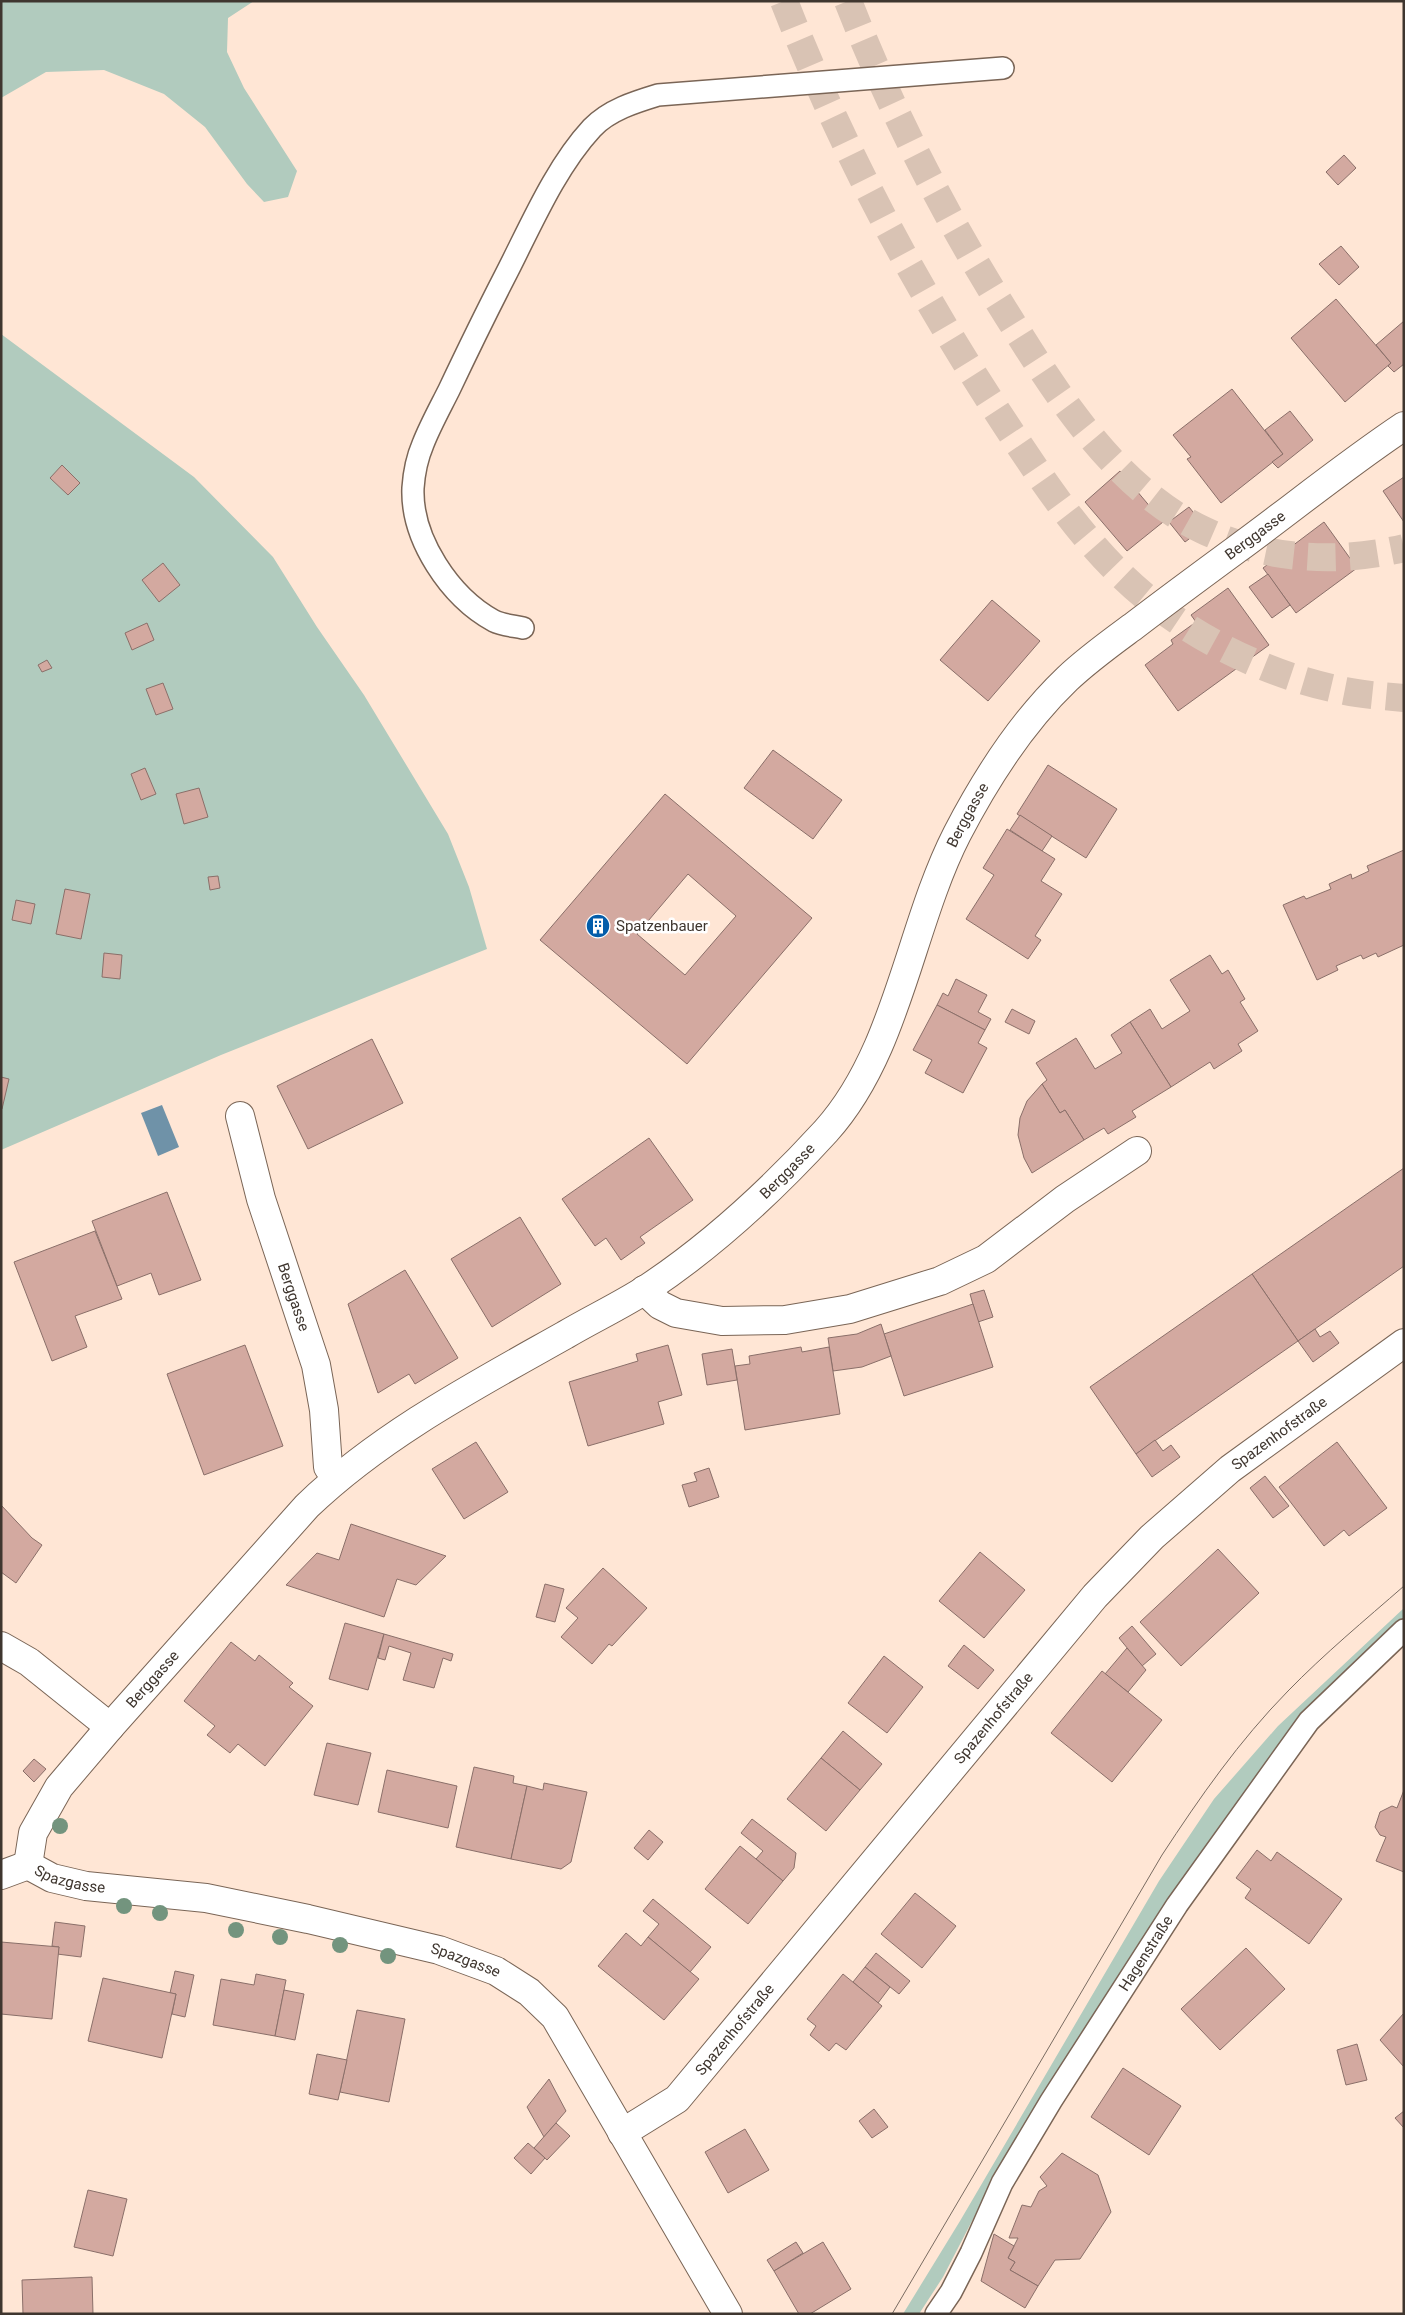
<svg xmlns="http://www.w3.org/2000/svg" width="1405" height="2315" viewBox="0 0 1405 2315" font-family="Roboto,sans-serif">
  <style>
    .green { fill: #b1cbbe }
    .water { fill: #6f92a8 }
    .building { fill: #d3a9a0; stroke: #8a6f69; fill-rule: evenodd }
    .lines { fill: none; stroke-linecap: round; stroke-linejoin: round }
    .trunk-tunnel { stroke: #d9c3b4; stroke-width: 28; stroke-dasharray: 28 14; stroke-linecap: butt }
    .service-casing { stroke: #7a6556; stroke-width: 24 }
    .minor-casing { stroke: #7a6556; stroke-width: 30 }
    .service { stroke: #fff; stroke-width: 21 }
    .minor { stroke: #fff; stroke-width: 28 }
    .tram { stroke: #796b61; stroke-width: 1 }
    .tree { fill: #73947e }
    .labels { text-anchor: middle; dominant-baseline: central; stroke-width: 5; stroke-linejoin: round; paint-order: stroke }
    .street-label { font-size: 15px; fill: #3f362f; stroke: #fff }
    .poi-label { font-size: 15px; fill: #3f362f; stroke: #fff; text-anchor: start }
  </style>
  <rect width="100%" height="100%" fill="#ffe6d5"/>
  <g class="green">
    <path d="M1,1H254L228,18L227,52L244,88L297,171L288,197L264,202L247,184L205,127L164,94L104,70L46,72L1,98Z"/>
    <path d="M1,334L194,477L273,557L317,627L364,695L448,834L469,887L487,949L221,1055L1,1150Z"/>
    <path d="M1404,1608V1617L1298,1717L1247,1792L1175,1889L1097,2009L1001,2165L943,2277L919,2314H903L960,2221L1159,1881L1214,1799L1278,1726Z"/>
  </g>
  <path class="water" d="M162,1105L179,1147L158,1156L141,1113Z"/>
  <g class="building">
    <path d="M1344,155L1356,168L1338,185L1326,172Z"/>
    <path d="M1341,246L1359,267L1339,285L1319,264Z"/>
    <path d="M1336,299L1391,363L1345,402L1291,338Z"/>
    <path d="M1404,321V364L1394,372L1388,366L1391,363L1376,345Z"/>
    <path d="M1232,389L1283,454L1221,503L1187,459L1191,457L1173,435Z"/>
    <path d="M1290,411L1313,440L1278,468L1272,462L1283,454L1265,430Z"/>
    <path d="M62,465L80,483L68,495L50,478Z"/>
    <path d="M1120,471L1163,522L1127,551L1085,502Z"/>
    <path d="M1404,477V522L1383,491Z"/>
    <path d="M1189,507L1205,527L1185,542L1169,522Z"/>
    <path d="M1324,522L1357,568L1296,613L1263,568Z"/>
    <path d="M163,563L180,585L159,602L142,580Z"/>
    <path d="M1268,574L1290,605L1272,618L1249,587Z"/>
    <path d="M1228,588L1269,645L1178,711L1145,665L1173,644L1171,640L1196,622L1191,615Z"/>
    <path d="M992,600L1040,641L988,701L940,660Z"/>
    <path d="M147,623L154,640L132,650L125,633Z"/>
    <path d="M47,660L52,668L42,672L38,665Z"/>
    <path d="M163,683L173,709L156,715L146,689Z"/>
    <path d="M773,750L842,800L813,839L744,788Z"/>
    <path d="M1048,765L1117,809L1086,858L1017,814Z"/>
    <path d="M145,768L156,794L141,800L131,774Z"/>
    <path d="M199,788L208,817L184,824L176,794Z"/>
    <path d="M665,794L812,918L687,1064L540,940ZM688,874L736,916L685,975L637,934Z"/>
    <path d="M1020,815L1052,836L1042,851L1010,830Z"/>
    <path d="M1007,829L1055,859L1041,881L1062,894L1035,936L1041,940L1028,959L966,919L994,875L983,868Z"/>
    <path d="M1404,850V945L1378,957L1376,953L1363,959L1361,955L1336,966L1338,970L1317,980L1283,905L1304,896L1306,899L1331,889L1329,884L1351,874L1352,879L1369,871L1367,866Z"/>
    <path d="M218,876L220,888L210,890L208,877Z"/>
    <path d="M65,889L90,894L81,939L56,934Z"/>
    <path d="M16,900L35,904L31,924L12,920Z"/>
    <path d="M104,953L122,955L120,979L102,977Z"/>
    <path d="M1210,955L1222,974L1228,970L1245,999L1240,1002L1258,1031L1238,1044L1242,1051L1214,1069L1210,1062L1171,1087L1130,1022L1150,1009L1162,1029L1190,1011L1170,980Z"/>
    <path d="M956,979L987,995L978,1012L991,1019L985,1030L937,1005L943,993L948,996Z"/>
    <path d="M937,1005L985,1030L978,1043L987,1048L963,1093L925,1073L932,1060L913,1050Z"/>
    <path d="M1012,1009L1035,1021L1029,1034L1005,1022Z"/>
    <path d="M1130,1022L1171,1087L1132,1111L1136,1117L1108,1134L1104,1128L1084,1140L1065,1110L1060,1113L1042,1084L1047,1080L1036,1063L1076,1038L1095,1069L1122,1053L1111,1035Z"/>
    <path d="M372,1039L403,1103L308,1149L277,1086Z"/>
    <path d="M1,1077L9,1079L2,1109H1Z"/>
    <path d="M1042,1084L1060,1113L1065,1110L1084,1140L1032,1173L1024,1158L1018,1135L1020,1118L1027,1101Z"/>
    <path d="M649,1138L693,1200L640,1237L645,1243L621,1260L606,1238L595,1246L562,1199Z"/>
    <path d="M1404,1168V1266L1298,1341L1252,1274Z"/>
    <path d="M167,1192L201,1280L159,1295L151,1273L117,1286L92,1221Z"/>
    <path d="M520,1217L561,1284L492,1327L451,1259Z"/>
    <path d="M95,1231L122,1299L75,1316L87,1347L52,1361L14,1262Z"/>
    <path d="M405,1270L458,1358L415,1384L409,1374L378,1393L348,1304Z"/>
    <path d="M1252,1274L1298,1341L1136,1454L1090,1387Z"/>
    <path d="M984,1290L993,1317L978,1322L970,1294Z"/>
    <path d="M973,1304L993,1367L904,1396L884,1334Z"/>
    <path d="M881,1324L891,1356L862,1367L833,1371L828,1338L857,1334Z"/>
    <path d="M1315,1329L1320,1337L1330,1331L1339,1343L1313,1362L1298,1341Z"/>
    <path d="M245,1345L283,1446L204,1475L167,1374Z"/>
    <path d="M668,1345L682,1395L658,1402L664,1424L588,1446L569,1382L638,1361L636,1354Z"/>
    <path d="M801,1347L802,1352L829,1347L840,1414L745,1430L735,1366L750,1364L749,1356Z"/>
    <path d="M732,1349L737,1380L707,1385L702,1354Z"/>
    <path d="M1155,1440L1163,1451L1171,1445L1180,1457L1152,1477L1136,1454Z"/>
    <path d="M476,1442L508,1492L464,1519L432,1469Z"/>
    <path d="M1337,1442L1387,1508L1349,1536L1344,1530L1324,1546L1279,1487Z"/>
    <path d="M709,1468L719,1497L689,1507L682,1485L697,1481L694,1473Z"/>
    <path d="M1265,1476L1289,1506L1273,1518L1250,1488Z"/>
    <path d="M1,1505L32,1538L42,1545L16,1583L1,1572Z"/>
    <path d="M351,1524L446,1556L416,1585L397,1579L384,1617L286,1585L317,1553L339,1560Z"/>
    <path d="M1218,1549L1259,1593L1181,1666L1140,1622Z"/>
    <path d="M980,1552L1025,1590L984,1638L939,1601Z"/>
    <path d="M603,1568L647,1608L612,1646L609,1644L592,1664L561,1637L578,1618L566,1608Z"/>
    <path d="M545,1584L564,1589L555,1622L536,1617Z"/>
    <path d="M345,1623L384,1634L368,1690L329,1679Z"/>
    <path d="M1132,1626L1156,1654L1142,1666L1119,1638Z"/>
    <path d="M384,1634L453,1654L451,1661L443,1658L434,1688L403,1680L411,1653L389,1646L385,1660L378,1658Z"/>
    <path d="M231,1642L255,1661L259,1655L293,1683L289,1687L313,1706L265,1766L238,1744L230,1753L207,1735L215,1726L184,1701Z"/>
    <path d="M964,1645L994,1670L978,1689L948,1666Z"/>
    <path d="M1127,1648L1146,1670L1128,1692L1105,1674Z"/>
    <path d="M884,1656L923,1687L887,1733L848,1703Z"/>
    <path d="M1102,1671L1162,1720L1112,1782L1051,1733Z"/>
    <path d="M843,1731L882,1764L860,1790L821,1758Z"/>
    <path d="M327,1743L371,1753L358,1805L314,1795Z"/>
    <path d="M821,1758L860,1790L826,1831L787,1799Z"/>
    <path d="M34,1759L46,1769L34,1782L23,1771Z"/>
    <path d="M474,1767L514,1776L513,1783L527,1786L511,1859L456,1847Z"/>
    <path d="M387,1770L457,1786L448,1828L378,1812Z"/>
    <path d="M544,1783L587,1792L571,1862L561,1869L511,1859L527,1786L543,1790Z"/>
    <path d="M1404,1790V1872L1376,1861L1386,1837L1380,1835L1375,1827L1380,1812L1392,1806L1397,1808Z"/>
    <path d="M752,1819L796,1853L794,1868L783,1881L756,1859L763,1851L741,1833Z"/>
    <path d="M649,1830L663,1842L648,1860L634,1848Z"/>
    <path d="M740,1846L783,1881L748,1924L705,1889Z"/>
    <path d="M1257,1850L1271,1861L1277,1852L1342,1899L1309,1944L1245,1898L1251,1889L1236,1878Z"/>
    <path d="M915,1893L956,1926L922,1968L881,1934Z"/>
    <path d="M653,1899L711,1947L690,1972L648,1937L659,1924L643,1911Z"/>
    <path d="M55,1922L85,1926L81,1957L57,1954L59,1947L52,1946Z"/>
    <path d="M626,1933L641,1946L648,1937L699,1979L664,2020L598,1966Z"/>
    <path d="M1,1942L59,1947L52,2019L1,2014Z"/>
    <path d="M1246,1948L1285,1989L1220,2050L1181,2009Z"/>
    <path d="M876,1953L910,1981L899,1994L865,1967Z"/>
    <path d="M865,1967L890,1987L878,2003L853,1982Z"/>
    <path d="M175,1971L194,1975L185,2017L172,2014L176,1994L170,1993Z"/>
    <path d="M256,1974L286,1980L275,2036L213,2025L221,1979L254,1985Z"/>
    <path d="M843,1974L882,2006L846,2050L836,2043L829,2051L810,2035L816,2026L807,2019Z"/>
    <path d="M103,1978L176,1994L162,2058L88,2041Z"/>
    <path d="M284,1990L304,1994L295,2040L275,2036Z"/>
    <path d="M357,2010L405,2019L389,2102L340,2092Z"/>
    <path d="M1404,2013V2067L1380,2040Z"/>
    <path d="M1357,2044L1367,2080L1346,2085L1337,2050Z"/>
    <path d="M317,2054L347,2060L338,2100L309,2094Z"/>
    <path d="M1123,2068L1181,2106L1149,2155L1091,2117Z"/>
    <path d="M549,2079L566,2111L544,2137L527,2107Z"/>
    <path d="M874,2109L888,2127L872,2138L859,2121Z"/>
    <path d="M1404,2111V2128L1395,2118Z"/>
    <path d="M556,2123L570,2136L547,2160L534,2148Z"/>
    <path d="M745,2129L769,2170L728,2193L705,2152Z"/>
    <path d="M528,2143L545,2158L531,2174L514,2158Z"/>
    <path d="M1062,2153L1098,2175L1111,2212L1080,2259L1055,2260L1038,2286L1010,2270L1015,2262L1008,2258L1018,2238H1009L1022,2205L1031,2207L1039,2191L1047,2186L1040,2177Z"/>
    <path d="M88,2190L127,2199L113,2256L74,2247Z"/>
    <path d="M994,2234L1014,2246L1008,2258L1015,2262L1010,2270L1038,2286L1025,2308L981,2281Z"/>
    <path d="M796,2242L803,2253L774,2271L767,2260Z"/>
    <path d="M823,2242L851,2289L810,2314H799L774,2271Z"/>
    <path d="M92,2277L93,2314H23L22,2280Z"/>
  </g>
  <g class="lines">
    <g class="trunk-tunnel">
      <path d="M784,1C842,150 918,292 1006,425C1050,492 1096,561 1161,609C1215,649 1279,678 1345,691C1364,695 1384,696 1404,698"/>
      <path d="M848,1C891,111 946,218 1009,318C1058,397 1117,489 1203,530C1265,560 1338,564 1404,548"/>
    </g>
    <g class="service-casing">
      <g id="service">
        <path d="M523,628C514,626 502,625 494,621C450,597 411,539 413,488C414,473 417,458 423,444C430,426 440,408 449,390C467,352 485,315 504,278C529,230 554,169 592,128C609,110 635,102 658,95L1003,68"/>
        <path id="s1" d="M936,2314L951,2292L971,2253L1002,2183L1051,2101L1177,1905L1309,1721L1404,1630"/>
      </g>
    </g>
    <g class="minor-casing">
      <g id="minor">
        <path id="s2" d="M240,1116L261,1199L316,1365L324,1410L328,1467L336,1478"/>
        <path d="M644,1290L660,1305L676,1313L722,1321L785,1320L850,1309L940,1281L986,1259L1065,1199L1137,1151"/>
        <path d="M1,1646L29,1662L110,1727"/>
        <path id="s3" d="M28,1865L33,1833L59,1787L110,1727L307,1506C381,1435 476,1385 565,1335C592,1319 622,1305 648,1288C714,1244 773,1189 826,1131C898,1051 909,928 957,834C986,778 1021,723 1067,679C1088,659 1112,642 1135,625C1169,599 1203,574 1237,549C1293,508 1347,464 1404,426"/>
        <path id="s4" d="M28,1865L52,1878L86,1886L206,1898L308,1919L439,1950L496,1971L529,1992L555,2017L728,2314"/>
        <path d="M1,1875L28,1865"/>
        <path id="s5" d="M622,2133L677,2099L1095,1596L1152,1537L1230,1469L1404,1343"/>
      </g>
    </g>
    <use href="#service" class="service"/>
    <use href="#minor" class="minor"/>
    <path class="tram" d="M892,2314L1162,1855C1200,1797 1239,1741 1288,1691C1324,1654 1365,1620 1404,1586"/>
  </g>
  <g class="tree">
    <circle cx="60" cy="1826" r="8"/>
    <circle cx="124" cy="1906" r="8"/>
    <circle cx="160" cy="1913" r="8"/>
    <circle cx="236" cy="1930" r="8"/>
    <circle cx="280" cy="1937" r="8"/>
    <circle cx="340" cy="1945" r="8"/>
    <circle cx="388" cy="1956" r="8"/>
  </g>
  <defs>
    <g id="building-disc" transform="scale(1.25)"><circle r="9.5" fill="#035daa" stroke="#fff"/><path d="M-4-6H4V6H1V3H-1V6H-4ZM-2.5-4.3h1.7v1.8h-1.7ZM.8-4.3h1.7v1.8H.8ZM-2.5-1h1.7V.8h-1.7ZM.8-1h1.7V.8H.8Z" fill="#fff"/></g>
  </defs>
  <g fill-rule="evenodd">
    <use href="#building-disc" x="598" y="926"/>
  </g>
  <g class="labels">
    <g class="street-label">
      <text stroke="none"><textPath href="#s3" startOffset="1858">Berggasse</textPath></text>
      <text stroke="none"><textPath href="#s3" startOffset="1452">Berggasse</textPath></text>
      <text stroke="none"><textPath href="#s3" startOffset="1048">Berggasse</textPath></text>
      <text stroke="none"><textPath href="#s2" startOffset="189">Berggasse</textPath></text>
      <text stroke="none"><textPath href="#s5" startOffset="965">Spazenhofstraße</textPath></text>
      <text stroke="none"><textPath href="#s3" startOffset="228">Berggasse</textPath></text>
      <text stroke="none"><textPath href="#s5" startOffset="560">Spazenhofstraße</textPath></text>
      <text stroke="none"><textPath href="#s4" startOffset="45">Spazgasse</textPath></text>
      <text stroke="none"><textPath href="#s1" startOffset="418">Hagenstraße</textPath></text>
      <text stroke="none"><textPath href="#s4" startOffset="450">Spazgasse</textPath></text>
      <text stroke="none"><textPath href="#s5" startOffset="155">Spazenhofstraße</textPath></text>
    </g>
    <g class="poi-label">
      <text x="616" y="926">Spatzenbauer</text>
    </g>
  </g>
  <rect width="1405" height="2315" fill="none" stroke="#3f362f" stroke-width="5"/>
</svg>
